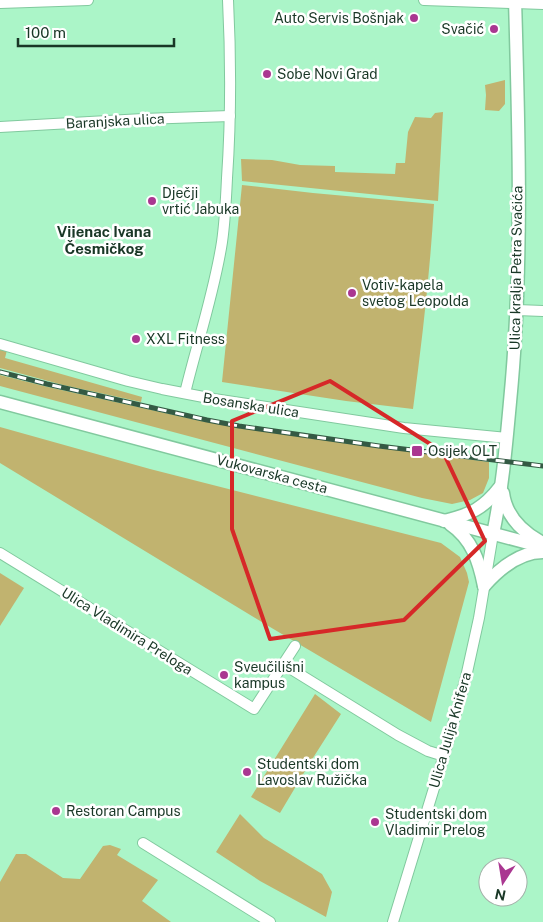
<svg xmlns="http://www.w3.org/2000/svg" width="543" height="922" viewBox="0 0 543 922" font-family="'Public Sans',sans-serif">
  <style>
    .green { fill: #c1b36f }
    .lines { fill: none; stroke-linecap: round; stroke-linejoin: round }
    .minor-casing { stroke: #81c99e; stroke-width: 12 }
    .major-casing { stroke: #81c99e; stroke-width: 15 }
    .minor { stroke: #fff; stroke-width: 10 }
    .major { stroke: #fff; stroke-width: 12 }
    .rail-casing { stroke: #345a44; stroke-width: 5 }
    .rail { stroke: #fff; stroke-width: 3; stroke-dasharray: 9; stroke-linecap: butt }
    .marked { fill: none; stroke: #d62828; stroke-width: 4; stroke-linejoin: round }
    .poi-dot { fill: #aa3791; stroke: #fff; stroke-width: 2 }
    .labels { text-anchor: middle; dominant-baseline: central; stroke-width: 5; stroke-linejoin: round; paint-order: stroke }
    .poi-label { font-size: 14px; fill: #193726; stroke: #fff; text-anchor: start }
    .street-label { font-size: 14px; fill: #193726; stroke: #fff }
    .neighbourhood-label { font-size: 15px; font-weight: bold; fill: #193726; stroke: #fff }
  </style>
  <rect width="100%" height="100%" fill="#abf5c8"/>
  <g class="green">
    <path d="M505,80V104L499,111L485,110L486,95L485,85Z"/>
    <path d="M443,112L438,201L242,181L241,159L272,160L300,165L335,166V172L395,174L396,163H405L408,132L415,117L431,118L435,113Z"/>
    <path d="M242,185L313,193L434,204C430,273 422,341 413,409L346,401L222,382Z"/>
    <path d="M0,348L7,350L5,358L142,397L141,402L63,385L0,368Z"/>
    <path d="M0,375L48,387L201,421L344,443L489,462V478L483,493L470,500L452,504L422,498L0,386Z"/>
    <path d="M0,427L150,469L441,543L460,557L467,573L469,582L431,722L270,627L0,463Z"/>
    <path d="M0,573L24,588L0,626Z"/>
    <path d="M315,694L341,714L311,761L280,813L251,797Z"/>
    <path d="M240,814L264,838L322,874L332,892L326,917L260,881L216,852Z"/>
    <path d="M110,845L121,849L117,855L158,880L142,901L171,922H0V882L16,854H26L63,878L80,879L103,846Z"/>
  </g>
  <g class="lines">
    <g class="minor-casing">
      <g id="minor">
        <path d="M424,0L543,4"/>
        <path d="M0,3L88,0"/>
        <path d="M0,127L143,119L230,116"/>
        <path d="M517,310L543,311"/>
        <path d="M0,344L128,381L162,389L214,399L404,428L507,438"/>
        <path d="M185,393C197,343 214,294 222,242C225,221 226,200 227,178C231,119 231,60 228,0"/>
        <path d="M0,553L254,709L295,646"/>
        <path d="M283,664L398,735L428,751L444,756"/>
        <path d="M143,843L270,922"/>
        <path d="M393,922L449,739L466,677L479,618L493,534"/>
      </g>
    </g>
    <g class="major-casing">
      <g id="major">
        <path d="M0,402L543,547"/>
        <path d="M503,493C506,516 521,531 541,542"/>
        <path d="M444,521C470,515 484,508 500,487"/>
        <path d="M450,524C472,539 479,561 484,586"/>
        <path d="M493,534C502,491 506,446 510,402C523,269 519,134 515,0"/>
        <path d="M484,586C499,569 520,552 543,552"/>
      </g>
    </g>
    <use href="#minor" class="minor"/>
    <use href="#major" class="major"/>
    <g class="rail-casing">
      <path id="rail" d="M0,372L47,384L207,420L239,426L379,446L543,466"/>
    </g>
    <use href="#rail" class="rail"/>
  </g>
  <path class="marked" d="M330,381L443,452L485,541L404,620L270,639L232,529V421Z"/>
  <g class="poi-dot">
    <circle cx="414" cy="18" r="5"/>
    <circle cx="494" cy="29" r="5"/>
    <circle cx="267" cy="74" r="5"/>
    <circle cx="152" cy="201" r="5"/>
    <circle cx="352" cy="293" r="5"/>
    <circle cx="136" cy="339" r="5"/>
    <rect x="411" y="445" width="12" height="12" rx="2.5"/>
    <circle cx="224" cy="675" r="5"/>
    <circle cx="247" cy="772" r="5"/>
    <circle cx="56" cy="811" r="5"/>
    <circle cx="375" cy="822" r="5"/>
  </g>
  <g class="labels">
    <g class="poi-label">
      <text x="404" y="18" text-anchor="end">Auto Servis Bošnjak</text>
      <text x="484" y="29" text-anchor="end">Svačić</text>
      <text x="277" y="74">Sobe Novi Grad</text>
      <text x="162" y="193">Dječji<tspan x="162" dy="16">vrtić Jabuka</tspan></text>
      <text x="362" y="285">Votiv-kapela<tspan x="362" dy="16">svetog Leopolda</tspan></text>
      <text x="146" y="339">XXL Fitness</text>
      <text x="428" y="451">Osijek OLT</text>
      <text x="234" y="667">Sveučilišni<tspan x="234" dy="16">kampus</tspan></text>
      <text x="257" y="764">Studentski dom<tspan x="257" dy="16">Lavoslav Ružička</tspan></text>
      <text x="66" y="811">Restoran Campus</text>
      <text x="385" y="814">Studentski dom<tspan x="385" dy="16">Vladimir Prelog</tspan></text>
    </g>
    <g class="street-label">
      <text transform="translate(115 121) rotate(-3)">Baranjska ulica</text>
      <text transform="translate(516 268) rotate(-89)">Ulica kralja Petra Svačića</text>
      <text transform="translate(251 405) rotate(9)">Bosanska ulica</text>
      <text transform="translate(272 474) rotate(15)">Vukovarska cesta</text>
      <text transform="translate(127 631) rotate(32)">Ulica Vladimira Preloga</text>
      <text transform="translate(450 730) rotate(-74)">Ulica Julija Knifera</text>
    </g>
    <g class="neighbourhood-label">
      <text x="104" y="231">Vijenac Ivana<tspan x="104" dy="17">Česmičkog</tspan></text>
    </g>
  </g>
  <g transform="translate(503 882) rotate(192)"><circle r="24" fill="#ffffff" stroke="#a3afa8"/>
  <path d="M0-4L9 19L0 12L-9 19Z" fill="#aa3791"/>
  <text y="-8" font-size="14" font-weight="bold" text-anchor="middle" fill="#193726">N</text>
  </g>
  <path d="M18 38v8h156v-8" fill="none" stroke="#193726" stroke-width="2.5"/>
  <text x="25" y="38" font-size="15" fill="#193726" stroke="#ffffff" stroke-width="4" paint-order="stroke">100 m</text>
</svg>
